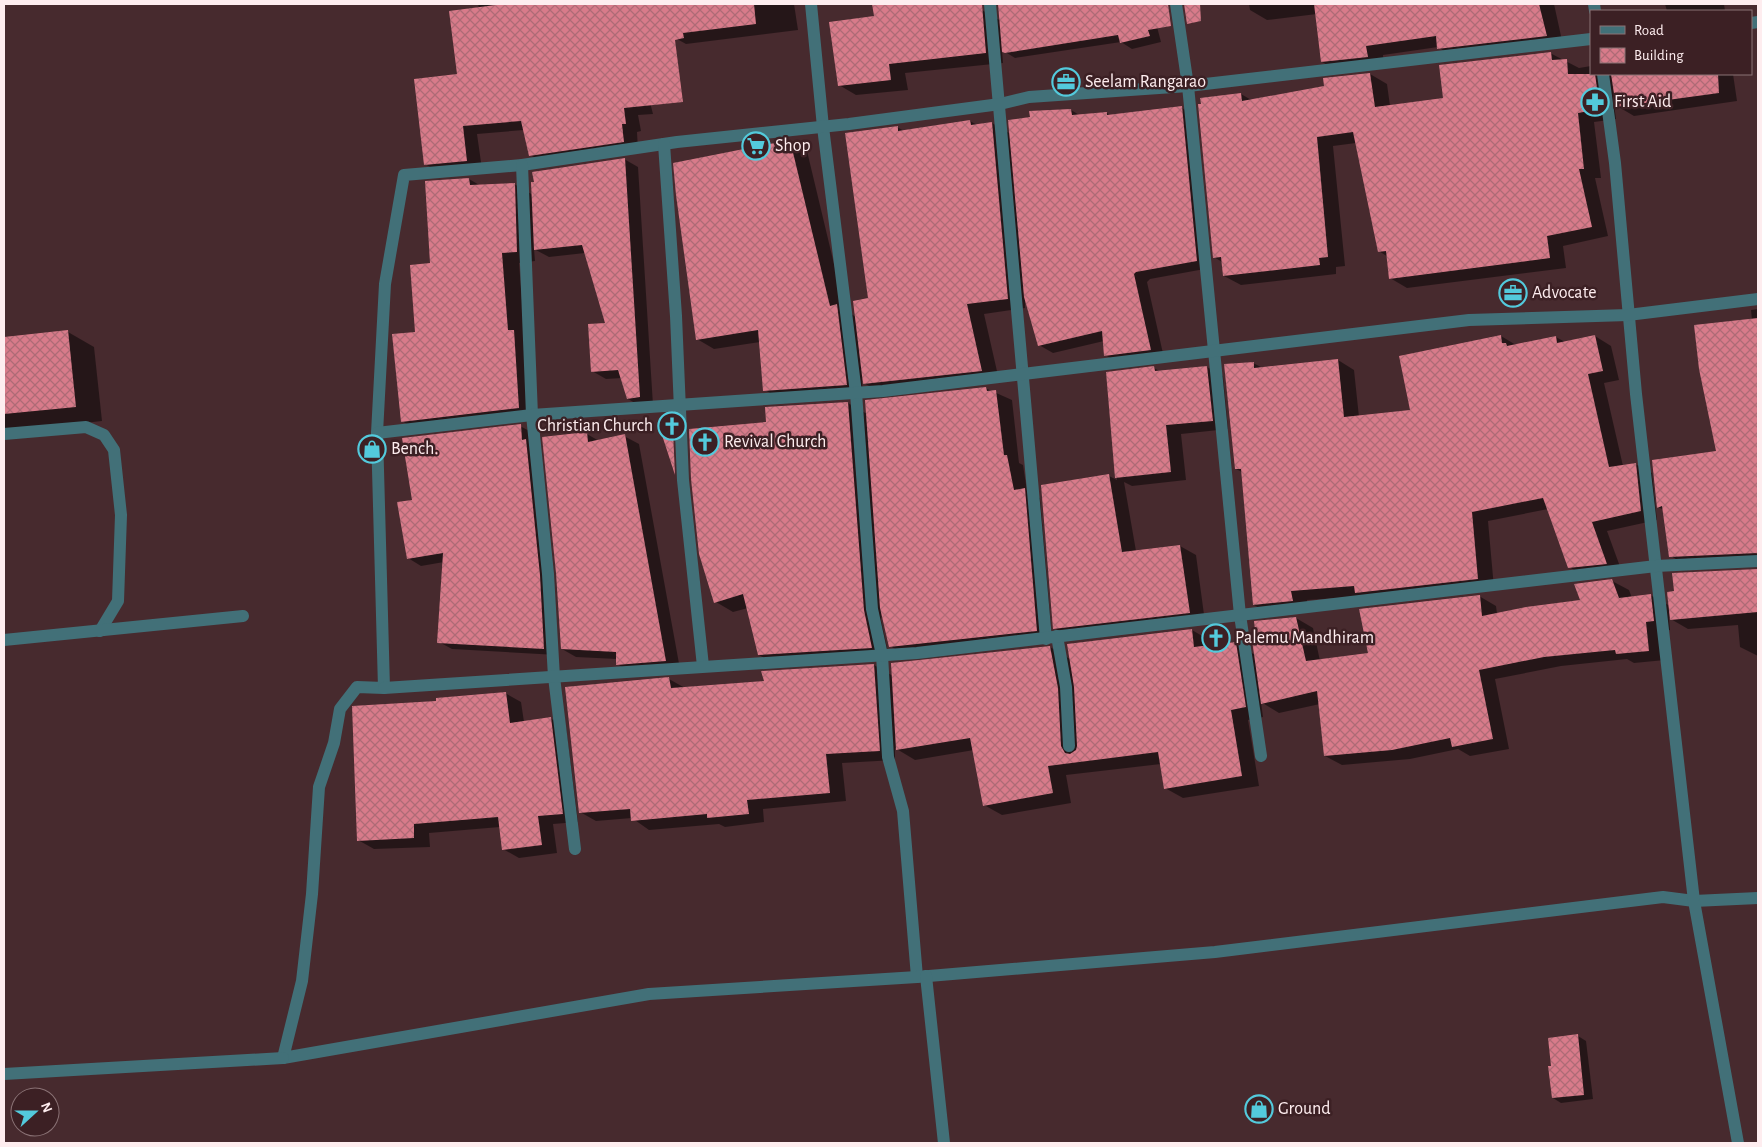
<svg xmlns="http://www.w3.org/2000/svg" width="1762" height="1147" viewBox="0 0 1762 1147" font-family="'Alegreya Sans',sans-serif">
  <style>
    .shadow { fill: #0007 }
    .building { fill: url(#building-cross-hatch) }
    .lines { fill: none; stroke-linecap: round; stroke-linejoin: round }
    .minor { stroke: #427078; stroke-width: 12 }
    .labels { text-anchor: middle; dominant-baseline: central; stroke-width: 5; stroke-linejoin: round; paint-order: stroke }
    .poi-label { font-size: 18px; fill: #feedef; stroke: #3c2024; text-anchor: start }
  </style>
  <defs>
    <pattern id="building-cross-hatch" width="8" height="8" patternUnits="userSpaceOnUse" patternTransform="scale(1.25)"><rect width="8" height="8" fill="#d87b8a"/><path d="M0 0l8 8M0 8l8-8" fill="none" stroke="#ae6b76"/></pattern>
  </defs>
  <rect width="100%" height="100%" fill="#472a2e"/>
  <g class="shadow">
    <path d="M478,4H625L653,114L638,115L641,131L637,132L638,150L544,163L530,155L524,130L477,134L482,169L440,173L425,164L459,75L479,8Z"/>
    <path d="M665,4H794L798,30L686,44L668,34Z"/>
    <path d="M874,4H964L965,7L982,10L1001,21L1000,8L1028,4H1151L1161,42L1132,49L1121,42L1015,58L1002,50L1003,63L905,73L908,90L856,95L839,85L876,17Z"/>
    <path d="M1249,4H1554L1563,45L1455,58L1438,47L1383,55L1384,66L1339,71L1322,62L1317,14L1267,20L1250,10Z"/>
    <path d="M1665,4H1726H1724L1725,11H1667Z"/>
    <path d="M1550,53L1579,68L1591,66V74H1733L1737,101L1634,116L1617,106L1615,96L1613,97L1616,119L1594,122L1601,178H1595L1608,236L1563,246L1566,268L1407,288L1390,278L1388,257L1379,251L1356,143L1333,146L1345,266L1336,267V274L1241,285L1224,276L1222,262L1214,257L1241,94L1253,101L1326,87L1370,74L1387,84L1390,106L1445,99Z"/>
    <path d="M1182,108L1195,116L1210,268L1150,279L1147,282L1164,358L1119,363L1105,355L1104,341L1053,353L1039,345L1025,295V308L984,314L999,380L882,393L862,382L863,395L782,400L765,390L760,342L714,349L697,339L790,141L807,151L845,310L856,317L870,299L897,127L904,131L970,121L977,125L992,123L1011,134L1071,110L1081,116L1107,113L1111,116Z"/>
    <path d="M624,159L638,167L653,405L642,407L628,399L622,378L606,379L592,371L606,324L585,253L549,257L534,249L535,261L519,263L525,338L537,418L420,432L402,421L416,334L431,264L469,179L481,186L514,184L533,195Z"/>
    <path d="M1758,309V552L1753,549L1752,551L1758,555V563L1687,566L1671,556L1664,510L1658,507L1717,452L1752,320L1751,310Z"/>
    <path d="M68,332L94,347L102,421L4,432V339Z"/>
    <path d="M1501,336L1516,345L1556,337L1565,342L1595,336L1611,346L1619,380L1604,383L1623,466L1635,464L1652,473L1657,520L1607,531L1622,572L1586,577L1569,567L1548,509L1488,521L1494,588L1307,600L1309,609L1270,614L1254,605L1242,472L1236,469L1253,363L1263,368L1338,360L1354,370L1359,417L1412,411Z"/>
    <path d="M1207,367L1223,376L1228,429L1181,434L1186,480L1132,486L1124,482L1136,551L1180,546L1196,555L1205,622L1071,637L1054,628L1109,476L1117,480L1107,373L1154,368L1161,372Z"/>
    <path d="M985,388L1012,400L1019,463L1023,465L1027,491L1040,498L1052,639L905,655L890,646L882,610L881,620L889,657L776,665L759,655L748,608L733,612L716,602L768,423L766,408L848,403L867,414Z"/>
    <path d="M520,426L533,433L557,655L452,649L439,642L444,562L421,566L408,558L414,501Z"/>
    <path d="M587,434L599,441L624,436L639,444L680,669L631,672L617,664V659L576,657L562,649Z"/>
    <path d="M1758,570V656L1740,647L1738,625L1688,629L1669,618L1670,630L1663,631L1665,660L1634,663L1627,659L1561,666L1495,679L1509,749L1470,756L1458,749L1410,759L1342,765L1325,756L1320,704L1279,713L1261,702L1263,717L1248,720L1259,786L1183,798L1165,788L1161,764L1066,775L1071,803L1002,815L984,805L974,750L915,760L895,748V760L842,763L846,801L763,809L764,822L725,827L719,824L649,830L632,818L596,821L580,812L669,679L685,688L765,682L763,672L874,665L893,676L1050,647L1070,659L1192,630L1209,640L1210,646L1236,643L1255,655L1256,623L1296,618L1313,628L1320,661L1369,654L1479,596L1496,606L1497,614L1582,601L1612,581L1629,590L1632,598L1650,595L1670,606L1676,592L1673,575Z"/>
    <path d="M505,693L521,702L524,722L550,718L566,728L578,822L553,824L557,853L519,858L503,849L500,827L429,833L430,847L374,849L358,840L437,702Z"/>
    <path d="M1578,1036L1586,1041L1593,1099L1561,1103L1553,1098L1552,1067Z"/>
  </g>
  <g class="building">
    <path d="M503,4H754L756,24L683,33L684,38L675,40L683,102L624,108L626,124H622L624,142L529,156L521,121L463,126L467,161L424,165L414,79L457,74L449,11Z"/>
    <path d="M872,4H982L986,53L889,64L891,80L838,86L829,22L874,16Z"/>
    <path d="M998,4H1168L1171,26L1148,30L1150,36L1120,43L1118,35L1005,53L1002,52Z"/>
    <path d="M1184,4H1200L1201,21L1187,24Z"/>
    <path d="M1314,4H1539L1547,36L1437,49L1436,36L1366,46L1368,57L1321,62Z"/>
    <path d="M1551,52L1552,60L1567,59L1568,74H1595L1600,109L1578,113L1584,169H1579L1592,227L1547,236L1550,258L1389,279L1386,251L1378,252L1353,132L1317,137L1328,257L1319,258L1320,265L1223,276L1221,257L1213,258L1198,104H1201L1200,98L1241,93L1242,101L1324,86L1323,78L1370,73L1375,107L1443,98L1439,65Z"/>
    <path d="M1611,74H1718L1719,93L1616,107Z"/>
    <path d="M1182,106L1197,261L1136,272L1134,274L1151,350L1104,356L1102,331L1038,346L1024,297L1008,120L1030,117L1029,111L1071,109L1072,115L1107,112V115Z"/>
    <path d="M970,120L971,125L992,122L1008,299L967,304L982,371L863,384L853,301L868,298L845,133L898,126V131Z"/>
    <path d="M790,140L830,306L837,304L847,385L763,391L758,330L696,340L676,195L673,163Z"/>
    <path d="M625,158L640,397L627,399L618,370L591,372L588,324L605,323L582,245L534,250L531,182H534L532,172Z"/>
    <path d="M469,178L470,185L515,183L517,252L502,253L508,330H514L519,408L401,422L392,334L415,332L410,265L430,263L425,181Z"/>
    <path d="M1758,318V553L1669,557L1662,506L1657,508L1652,460L1716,451L1699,369L1694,325Z"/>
    <path d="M68,330L76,407L4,414V337Z"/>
    <path d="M1501,335L1502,343H1506L1507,346L1556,336L1557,343L1595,335L1603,371L1588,374L1609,467L1636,463L1641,511L1592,522L1607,564L1568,568L1543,498L1472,512L1478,579L1355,593L1354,586L1291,591L1293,601L1253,605L1241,469H1235L1224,364L1254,362V368L1338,359L1344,417L1410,410L1399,356Z"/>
    <path d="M1154,366L1155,371L1207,366L1213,421L1166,425L1171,472L1115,478L1106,372Z"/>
    <path d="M986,387L987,391L996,390L1004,455H1007L1014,490L1025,488L1037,631L889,647L880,608L865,400Z"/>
    <path d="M848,402L864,610L872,648L758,655L743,594L714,603L699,554L691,479L689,429L766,422L765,407Z"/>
    <path d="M521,424L522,440L526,439L540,575L544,649L437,643L443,553L407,559L397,502L412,500L402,438Z"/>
    <path d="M673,431L675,475L661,432Z"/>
    <path d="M587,432L588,442L625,434L666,661L616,665V652L561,649L556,573L542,437Z"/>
    <path d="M1109,474L1122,552L1180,545L1190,613L1053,629L1041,485Z"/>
    <path d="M1758,569V612L1670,620L1667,592L1674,591L1672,573Z"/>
    <path d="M1612,579L1619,598L1651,594L1654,621L1646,622L1649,651L1616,654L1615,650L1544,657L1479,670L1493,739L1452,747L1450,738L1392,750L1324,756L1317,691L1261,704L1252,640H1256L1254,621L1296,617L1306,661L1368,653L1359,609L1480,595L1482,616L1526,607L1580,600L1574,584Z"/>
    <path d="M1192,629L1194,647L1236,642L1246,707L1231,710L1242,776L1164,789L1158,752L1048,766L1053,793L983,806L970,738L896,750L891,663L1050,646L1058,688L1061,746L1065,753L1070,754L1076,750L1077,746L1074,687L1067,644Z"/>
    <path d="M874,664L880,751L826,754L830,793L747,800L749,814L707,818V814L631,821L630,809L579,813L565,687L669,677L671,688L764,681L761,671Z"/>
    <path d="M506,692L510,723L551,717L563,814L538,816L542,845L502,850L498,817L414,824V838L357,841L352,706L436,701V698Z"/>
    <path d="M1578,1034L1584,1095L1552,1098L1548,1066H1551L1548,1038Z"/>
  </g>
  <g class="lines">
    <g class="minor">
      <path d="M811,4L823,127L856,393L872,609L882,655L888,757L903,811L917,977"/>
      <path d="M990,4L1046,639"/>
      <path d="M1176,4L1188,86L1240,615L1261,756"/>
      <path d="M1594,4L1595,11"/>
      <path d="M1751,23L1758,22"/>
      <path d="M1591,39L1188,86L1029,97L1000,104L849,124L677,142L522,165L404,175L385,284L377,433L384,688L357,687L340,709L334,743L319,787L312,894L302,981L283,1058L649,994L917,977L1215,952L1663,897L1694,901L1758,898"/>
      <path d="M1603,74L1615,163L1636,394L1694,901L1738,1143"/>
      <path d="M664,144L676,316L683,480L703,666"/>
      <path d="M522,165L532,415L548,574L554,677L575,849"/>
      <path d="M377,433L532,415L883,391L1469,320L1628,315L1758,299"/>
      <path d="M4,434L86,427L104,435L114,450L121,515L118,601L100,631"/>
      <path d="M1057,636L1066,687L1069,746"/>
      <path d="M4,640L243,616"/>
      <path d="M384,688L917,653L1656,566L1758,561"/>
      <path d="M926,976L944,1143"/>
      <path d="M4,1074L283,1058"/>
    </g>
  </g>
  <defs>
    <g id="office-ring" transform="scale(1.4375)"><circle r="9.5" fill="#3c2024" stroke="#53cadc" stroke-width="1.5"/><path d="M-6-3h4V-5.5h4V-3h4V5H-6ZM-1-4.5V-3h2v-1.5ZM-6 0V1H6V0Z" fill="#53cadc"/></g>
    <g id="pharmacy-ring" transform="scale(1.4375)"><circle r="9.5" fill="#3c2024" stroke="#53cadc" stroke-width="1.5"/><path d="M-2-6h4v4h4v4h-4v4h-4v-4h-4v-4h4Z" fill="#53cadc"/></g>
    <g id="supermarket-ring" transform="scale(1.4375)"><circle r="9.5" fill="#3c2024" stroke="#53cadc" stroke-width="1.5"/><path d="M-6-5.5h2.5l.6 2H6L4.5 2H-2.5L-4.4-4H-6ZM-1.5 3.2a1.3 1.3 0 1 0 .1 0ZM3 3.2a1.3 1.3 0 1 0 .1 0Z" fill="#53cadc"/></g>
    <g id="church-ring" transform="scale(1.4375)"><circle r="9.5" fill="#3c2024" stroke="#53cadc" stroke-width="1.5"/><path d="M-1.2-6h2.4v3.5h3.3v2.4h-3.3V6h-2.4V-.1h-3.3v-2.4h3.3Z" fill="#53cadc"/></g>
    <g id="shop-ring" transform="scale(1.4375)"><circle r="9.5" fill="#3c2024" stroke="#53cadc" stroke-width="1.5"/><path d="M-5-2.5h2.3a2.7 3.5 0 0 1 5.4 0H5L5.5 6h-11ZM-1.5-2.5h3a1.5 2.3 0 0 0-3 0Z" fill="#53cadc"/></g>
  </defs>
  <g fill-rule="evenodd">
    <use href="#office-ring" x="1066" y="82"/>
    <use href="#pharmacy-ring" x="1595" y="102"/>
    <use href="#supermarket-ring" x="756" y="146"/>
    <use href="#office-ring" x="1513" y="293"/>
    <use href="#church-ring" x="672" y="426"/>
    <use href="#church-ring" x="705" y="442"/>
    <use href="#shop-ring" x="372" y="449"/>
    <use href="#church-ring" x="1216" y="638"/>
    <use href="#shop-ring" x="1259" y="1109"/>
  </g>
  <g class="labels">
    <g class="poi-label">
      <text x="1085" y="82">Seelam Rangarao</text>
      <text x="1614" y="102">First Aid</text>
      <text x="775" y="146">Shop</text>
      <text x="1532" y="293">Advocate</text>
      <text x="653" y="426" text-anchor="end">Christian Church</text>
      <text x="724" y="442">Revival Church</text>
      <text x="391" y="449">Bench.</text>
      <text x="1235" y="638">Palemu Mandhiram</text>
      <text x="1278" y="1109">Ground</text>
    </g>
  </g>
  <rect width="1762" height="1147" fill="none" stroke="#feedef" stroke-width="10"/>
  <rect x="1590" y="10" width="162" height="65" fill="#3c2024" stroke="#8a7275"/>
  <rect x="1600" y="26" width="25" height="8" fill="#427078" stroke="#8a7275"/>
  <text x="1634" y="35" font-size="15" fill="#feedef">Road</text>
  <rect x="1600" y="48" width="25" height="15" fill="url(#building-cross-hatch)" stroke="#8a7275"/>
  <text x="1634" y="60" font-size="15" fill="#feedef">Building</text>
  <g transform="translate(35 1112) rotate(69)"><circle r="24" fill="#3c2024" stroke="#8a7275"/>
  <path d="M0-4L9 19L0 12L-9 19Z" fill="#53cadc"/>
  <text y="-8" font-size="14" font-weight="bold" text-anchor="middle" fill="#feedef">N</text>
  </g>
</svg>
